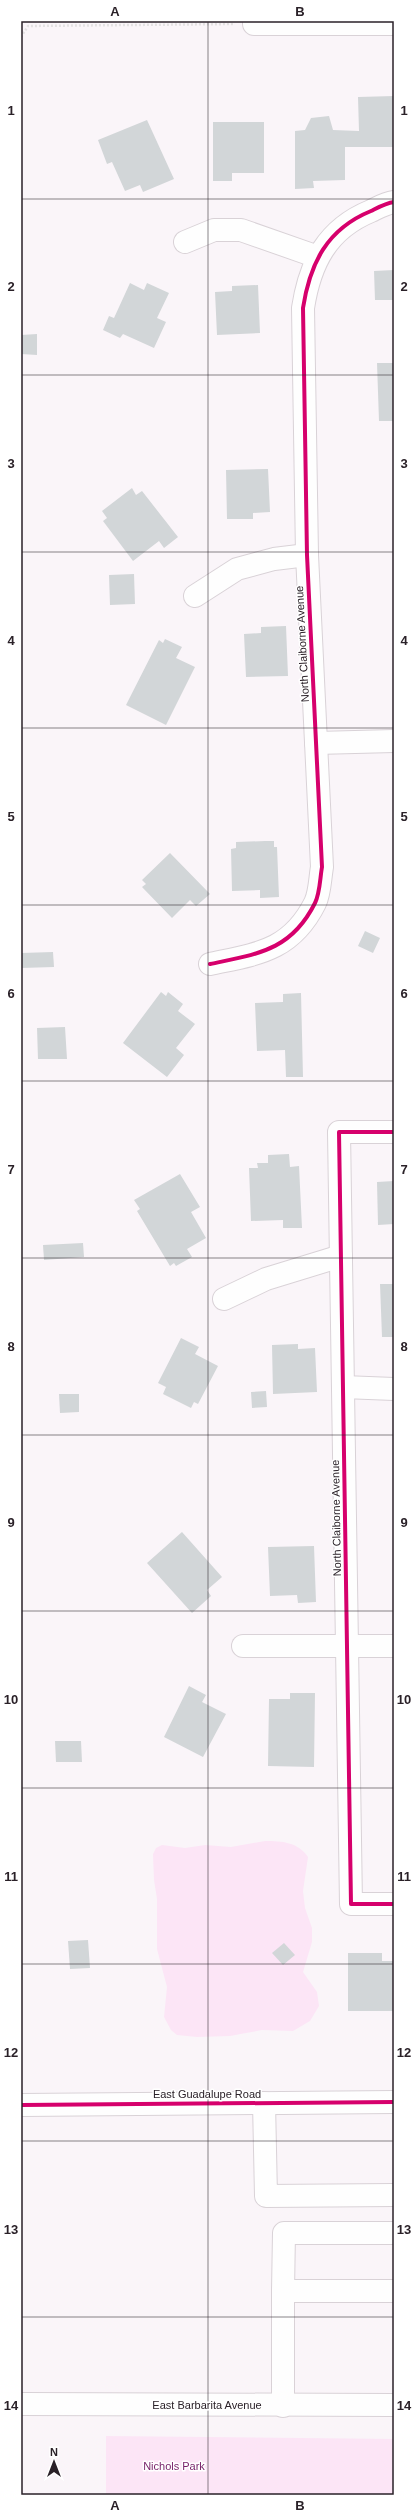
<svg xmlns="http://www.w3.org/2000/svg" width="415" height="2516" viewBox="0 0 415 2516" font-family="Helvetica,sans-serif">
  <style>
    .green { fill: #fce5f6 }
    .building { fill: #d2d6d8 }
    .lines { fill: none; stroke-linecap: round; stroke-linejoin: round }
    .minor-casing { stroke: #d9d2d7; stroke-width: 24 }
    .major-casing { stroke: #d9d2d7; stroke-width: 24 }
    .path { stroke: #e3e1e2; stroke-width: 2.5; stroke-dasharray: 2 2; stroke-linecap: butt }
    .minor { stroke: #fefefe; stroke-width: 22 }
    .major { stroke: #fefefe; stroke-width: 22 }
    .cycleway-casing { stroke: #fff; stroke-width: 6 }
    .cycleway { stroke: #d6006c; stroke-width: 4 }
    .grid { fill: none; stroke: #2a2128; stroke-width: 1; stroke-opacity: 0.55 }
    .labels { text-anchor: middle; dominant-baseline: central; stroke-width: 3; stroke-linejoin: round; paint-order: stroke }
    .street-label { font-size: 11px; fill: #2a2128; stroke: #fff }
    .park-label { font-size: 11px; fill: #761f68; stroke: #fff }
    .neatline { fill: none; stroke: #2a2128; stroke-width: 1.5 }
    .grid-label { font-size: 13px; text-anchor: middle; font-weight: bold; fill: #2a2128 }
  </style>
  <rect width="100%" height="100%" fill="#faf5f9"/>
  <g class="green">
    <path d="M265,1841C282,1841 298,1842 308,1857L303,1891L305,1908L312,1928V1942L303,1972L317,1992L319,2006L310,2021L293,2031L262,2030L230,2036L197,2037L177,2035L171,2030L164,2017L167,1987L157,1949V1899L154,1880L153,1854L156,1848L162,1845L185,1848L205,1845L231,1847Z"/>
    <path d="M106,2436L394,2439V2495H106Z"/>
  </g>
  <g class="building">
    <path d="M394,96V147H345V180L313,181L314,188L295,189V131L305,130L311,118L329,116L333,130L359,131L358,97Z"/>
    <path d="M147,120L174,179L143,192L140,185L125,191L112,162L107,164L98,140Z"/>
    <path d="M213,122H264V173H232V181H213Z"/>
    <path d="M394,270V300H375L374,271Z"/>
    <path d="M130,283L144,290L147,283L169,293L157,318L166,322L154,348L123,334L120,338L103,330L109,316L114,318Z"/>
    <path d="M258,285L260,333L217,335L215,292L232,291V286Z"/>
    <path d="M37,334V355L21,354V335Z"/>
    <path d="M377,363H394V421H379Z"/>
    <path d="M268,469L270,512L253,513V519H227L226,470Z"/>
    <path d="M132,488L136,495L142,491L178,537L164,548L159,541L133,561L103,521L107,518L102,511Z"/>
    <path d="M134,574L135,604L110,605L109,575Z"/>
    <path d="M286,626L288,676L246,677L244,634L261,633V627Z"/>
    <path d="M165,639L182,647L176,658L195,667L166,725L126,705L159,640L163,643Z"/>
    <path d="M265,841H274V847H277L279,897L260,898V890L232,891L231,849L236,848V842Z"/>
    <path d="M170,853L210,894L196,906L190,900L172,918L142,887L146,884L142,880Z"/>
    <path d="M365,931L380,938L373,953L358,946Z"/>
    <path d="M53,952L54,967L21,968V953Z"/>
    <path d="M161,992L166,996L168,992L183,1004L178,1011L195,1024L176,1048L184,1055L167,1077L123,1043Z"/>
    <path d="M301,993L303,1077H286L285,1050L257,1051L255,1003L283,1002V994Z"/>
    <path d="M65,1027L67,1059H38L37,1028Z"/>
    <path d="M289,1154L290,1167L299,1166L302,1228H283V1220L251,1221L249,1168H258L257,1163H268V1155Z"/>
    <path d="M180,1174L200,1207L191,1212L206,1238L187,1249L192,1257L176,1266L174,1263L170,1266L137,1211L140,1209L134,1200Z"/>
    <path d="M394,1181V1224L378,1225L377,1182Z"/>
    <path d="M83,1243L84,1257L44,1260L43,1245Z"/>
    <path d="M380,1284H394V1337H382Z"/>
    <path d="M181,1338L199,1347L195,1354L218,1366L198,1404L194,1402L191,1408L163,1394L166,1387L158,1383Z"/>
    <path d="M298,1344V1349L315,1348L317,1392L273,1394L272,1345Z"/>
    <path d="M266,1391L267,1407L252,1408L251,1392Z"/>
    <path d="M59,1394H79V1412L60,1413Z"/>
    <path d="M182,1532L222,1577L207,1590L211,1596L192,1613L147,1563Z"/>
    <path d="M314,1546L316,1602L298,1603L297,1595L270,1596L268,1547Z"/>
    <path d="M189,1686L206,1695L202,1702L226,1714L203,1757L164,1737Z"/>
    <path d="M290,1693H315L314,1767L268,1766L269,1699H290Z"/>
    <path d="M55,1741H81L82,1762H56Z"/>
    <path d="M88,1940L90,1968L70,1969L68,1941Z"/>
    <path d="M284,1943L295,1955L283,1965L272,1953Z"/>
    <path d="M348,1953H382V1961H394V2011H348Z"/>
  </g>
  <g class="lines">
    <g class="minor-casing">
      <g id="minor">
        <path d="M254,21V24H394"/>
        <path d="M185,242L214,230H241L318,257"/>
        <path d="M195,596L237,569L274,559L307,555"/>
        <path d="M316,743L394,741"/>
        <path d="M210,964C257,954 291,951 315,903C320,893 320,878 322,867L307,555L303,308C310,263 327,229 371,211C379,207 386,203 394,202"/>
        <path d="M394,1132H339L351,1904H394"/>
        <path d="M224,1299L266,1279L341,1256"/>
        <path d="M343,1387L394,1389"/>
        <path d="M243,1646H394"/>
        <path d="M264,2103L266,2196L394,2195"/>
        <path d="M283,2291L284,2233H394"/>
        <path d="M21,2404L394,2405"/>
        <path d="M283,2406V2291H394"/>
      </g>
    </g>
    <g class="major-casing">
      <path id="major" d="M21,2105L394,2102"/>
    </g>
    <path class="path" d="M21,37L28,26L235,24"/>
    <use href="#minor" class="minor"/>
    <use href="#major" class="major"/>
    <g class="cycleway-casing">
      <g id="cycleway">
        <path d="M210,964C257,954 291,951 315,903C320,893 320,878 322,867L307,555L303,308C310,263 327,229 371,211C379,207 386,203 394,202"/>
        <path d="M394,1132H339L351,1904H394"/>
        <path d="M21,2105L394,2102"/>
      </g>
    </g>
    <use href="#cycleway" class="cycleway"/>
  </g>
  <path class="grid" d="M208,21V2495M21,199H394M21,375H394M21,552H394M21,728H394M21,905H394M21,1081H394M21,1258H394M21,1435H394M21,1611H394M21,1788H394M21,1964H394M21,2141H394M21,2317H394"/>
  <g class="labels">
    <g class="street-label">
      <text transform="translate(302 644) rotate(-93)">North Claiborne Avenue</text>
      <text transform="translate(336 1518) rotate(-91)">North Claiborne Avenue</text>
      <text x="207" y="2094">East Guadalupe Road</text>
      <text x="207" y="2405">East Barbarita Avenue</text>
    </g>
    <g class="park-label">
      <text x="174" y="2466">Nichols Park</text>
    </g>
  </g>
  <rect width="415" height="2516" fill="none" stroke="#ffffff" stroke-width="44"/>
  <g transform="translate(54 2462)" stroke="#ffffff" stroke-width="3" paint-order="stroke">
  <path d="M0-3L7 15L0 10L-7 15Z" fill="#2a2128"/>
  <text y="-6" font-size="11" font-weight="bold" text-anchor="middle" fill="#2a2128">N</text>
  </g>
  <rect x="22" y="22" width="371" height="2472" class="neatline"/>
  <g class="grid-label">
    <text x="115" y="16">A</text>
    <text x="300" y="16">B</text>
    <text x="11" y="115">1</text>
    <text x="404" y="115">1</text>
    <text x="11" y="291">2</text>
    <text x="404" y="291">2</text>
    <text x="11" y="468">3</text>
    <text x="404" y="468">3</text>
    <text x="11" y="645">4</text>
    <text x="404" y="645">4</text>
    <text x="11" y="821">5</text>
    <text x="404" y="821">5</text>
    <text x="11" y="998">6</text>
    <text x="404" y="998">6</text>
    <text x="11" y="1174">7</text>
    <text x="404" y="1174">7</text>
    <text x="11" y="1351">8</text>
    <text x="404" y="1351">8</text>
    <text x="11" y="1527">9</text>
    <text x="404" y="1527">9</text>
    <text x="11" y="1704">10</text>
    <text x="404" y="1704">10</text>
    <text x="11" y="1881">11</text>
    <text x="404" y="1881">11</text>
    <text x="11" y="2057">12</text>
    <text x="404" y="2057">12</text>
    <text x="11" y="2234">13</text>
    <text x="404" y="2234">13</text>
    <text x="11" y="2410">14</text>
    <text x="404" y="2410">14</text>
    <text x="115" y="2510">A</text>
    <text x="300" y="2510">B</text>
  </g>
</svg>
